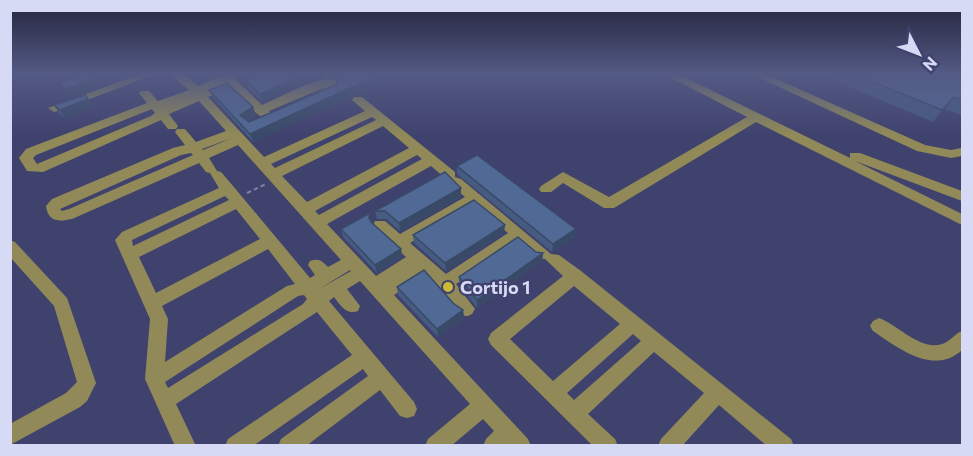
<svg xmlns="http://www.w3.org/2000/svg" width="973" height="456" viewBox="0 0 973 456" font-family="Commissioner,sans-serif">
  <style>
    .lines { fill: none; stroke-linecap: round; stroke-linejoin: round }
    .path { stroke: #8184a8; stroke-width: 2; stroke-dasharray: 4.5 3; stroke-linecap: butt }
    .minor { fill: #918a58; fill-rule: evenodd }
    .wall { fill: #465b80 }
    .shaded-wall { fill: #394a68 }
    .building { fill: #516a95; stroke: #394a68; stroke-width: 1.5 }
    .poi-dot { fill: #ccb939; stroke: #40426e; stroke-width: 2 }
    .labels { text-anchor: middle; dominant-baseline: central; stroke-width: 4.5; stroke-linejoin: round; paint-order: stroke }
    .poi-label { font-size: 18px; font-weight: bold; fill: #d7daf5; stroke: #40426e; text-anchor: start }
  </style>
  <rect width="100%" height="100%" fill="#40426e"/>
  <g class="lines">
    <path class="path" d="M247,193L266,184"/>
    <g class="minor">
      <path d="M143,73H158L58,111L54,112L48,108Z"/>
      <path d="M168,73C182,73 188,76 198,86L223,75H231L262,105C276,99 319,76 332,79C336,80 337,82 340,85L337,91L317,100L311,96L328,86L269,111L274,117L268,121L256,113L231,88L208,97L264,157L365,111L352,100L354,97H362L455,172V177L461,179L551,254L559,255L581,271L791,439L794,446H767L719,405L682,446H658L661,439L704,393L654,352L588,414L615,439L618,446H593L491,345L488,339L491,333L563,276L545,259L537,258L518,242L456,284L475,309L472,314C468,316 467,317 463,315C456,313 433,282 425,275L394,295L528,439L531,446H483L486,439L494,431L483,419L451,446H425L428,439L470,404L360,281L347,289L360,306L358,311C346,315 341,306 334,297L329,301L414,402L417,409L414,416L407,418L400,416L380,390L306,446H278L281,439L368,376L363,369L253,446H225L228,439L352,355L317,312L176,404L196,446H175L145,379L150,319L115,240L122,232L219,188L210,173L206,172L199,163L72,219C59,222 48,222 46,206L52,199L173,148L185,145L175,132L177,129H185L196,142L226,131L199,101L169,114L178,126L176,129H168L161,120L43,172L27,171L19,158L26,149L147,103L139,93L141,91H149L158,101L189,90ZM152,109L155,113L151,116L37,164L33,158L36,155ZM372,117L376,120L275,168L271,164ZM383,126L409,148L307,202L282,176ZM232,138L203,150L202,149ZM238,145L341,260L328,267C322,261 319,258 310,261L308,265L315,275L310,278L233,186L221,172L217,171L209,158ZM191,153L193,155L69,209L62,211L60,209L181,155ZM417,155L422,159L319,215L315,211ZM431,166L445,178L451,179V185L465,197L400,234L385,221H375L373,225L375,229L406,257L376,276L327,224ZM225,196L229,200L133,246L132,240ZM474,205L508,233L446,274L410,243ZM236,209L260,239L156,293L139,257ZM268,249L295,284L287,286L165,362L168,319L162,306ZM350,270L351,271L319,289ZM574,286L620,324L553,381L510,339ZM304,295L307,299L303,304L168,388L165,382L298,296ZM633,334L641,341L574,400L567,393Z"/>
      <path d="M662,73H676L850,158V153H860L962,191V201L855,161L962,214V225L756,122L614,208H604L563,183L551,192H541L539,189L541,186L563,172L609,197L747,117Z"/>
      <path d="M749,73H763L925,145L951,150L962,148V156L951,158L917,151Z"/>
      <path d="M10,240L15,242L67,298L96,383L87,401L80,407L10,445V424L66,393L77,382L54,306L10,257Z"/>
      <path d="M879,318C898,325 920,351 942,344C950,342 954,334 962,331V350C934,376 898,348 873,331L870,326L873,321Z"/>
    </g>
  </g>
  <g class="wall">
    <path d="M190,73H225L200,83Z"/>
    <path d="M227,73H256L238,79Z"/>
    <path d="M264,73H368L377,86L354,95L253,142L213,98L209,90L256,115L247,121L249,122L336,85L338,81L335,78L325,77L307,82L262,102L248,88L245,80Z"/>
    <path d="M817,73H963V116L945,109L933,122Z"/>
    <path d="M86,95L93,107L65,118L59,113L54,105Z"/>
    <path d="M457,166L575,237L552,252L457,174Z"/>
    <path d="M461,188V197L400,231L386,219H377L375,211Z"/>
    <path d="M372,221V223L401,249L402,257L377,273L343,237L341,229Z"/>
    <path d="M504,233L446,271L414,243L413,235Z"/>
    <path d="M536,252L543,253L542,261L477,308L459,285V277Z"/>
    <path d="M397,287L453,303L463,310L464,318L438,337L398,295Z"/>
  </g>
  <g class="shaded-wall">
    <path d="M112,73H138L70,97L65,89Z"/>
    <path d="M202,73H225L200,83L196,75Z"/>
    <path d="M236,73H256L238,79Z"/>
    <path d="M311,73H324L325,77L307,82L262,102L260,94L305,74Z"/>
    <path d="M376,78L377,86L354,95L253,142L250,134L352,87Z"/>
    <path d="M86,95L93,107L65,118L60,110Z"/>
    <path d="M954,97L945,109L933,122L942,110Z"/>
    <path d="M253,107L256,115L243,123L240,115Z"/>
    <path d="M461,188V197L400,231L399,223Z"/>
    <path d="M505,225L504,233L446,271L445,263Z"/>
    <path d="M576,229L575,237L552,252L553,244Z"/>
    <path d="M401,249L402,257L377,273L375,265Z"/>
    <path d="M543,253L542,261L477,308V300Z"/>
    <path d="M463,310L464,318L438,337L437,329Z"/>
  </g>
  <g class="building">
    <path d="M88,73H112L65,89L60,82Z"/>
    <path d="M264,73H311L305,74L260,94L245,80Z"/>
    <path d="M336,73H368L376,78L352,87L250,134L209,90L227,83L253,107L240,115L249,122L336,85L340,77Z"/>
    <path d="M851,73H963V100L954,97L942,110Z"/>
    <path d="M86,95L88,99L60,110L54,105Z"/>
    <path d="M477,155L576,229L553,244L457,166Z"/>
    <path d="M445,172L461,188L399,223L385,211H375Z"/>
    <path d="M474,200L505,225L445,263L413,235Z"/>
    <path d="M370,213L369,218L372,223L401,249L375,265L341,229Z"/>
    <path d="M518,237L536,252L543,253L477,300L459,277Z"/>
    <path d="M424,270L453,303L463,310L437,329L397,287Z"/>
  </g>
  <linearGradient id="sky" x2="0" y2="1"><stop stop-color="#23243c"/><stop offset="0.54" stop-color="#535a84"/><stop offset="1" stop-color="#535a84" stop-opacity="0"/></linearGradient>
  <rect width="973" height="136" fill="url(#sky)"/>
  <circle class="poi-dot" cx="448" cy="287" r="6"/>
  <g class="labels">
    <g class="poi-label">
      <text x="460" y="287">Cortijo 1</text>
    </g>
  </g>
  <rect width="973" height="456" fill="none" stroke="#d7daf5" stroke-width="24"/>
  <g transform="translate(919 54) rotate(132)" stroke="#40426e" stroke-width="4.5" paint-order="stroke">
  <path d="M0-4.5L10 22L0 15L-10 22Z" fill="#d7daf5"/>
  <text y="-9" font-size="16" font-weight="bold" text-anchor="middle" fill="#d7daf5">N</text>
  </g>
</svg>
